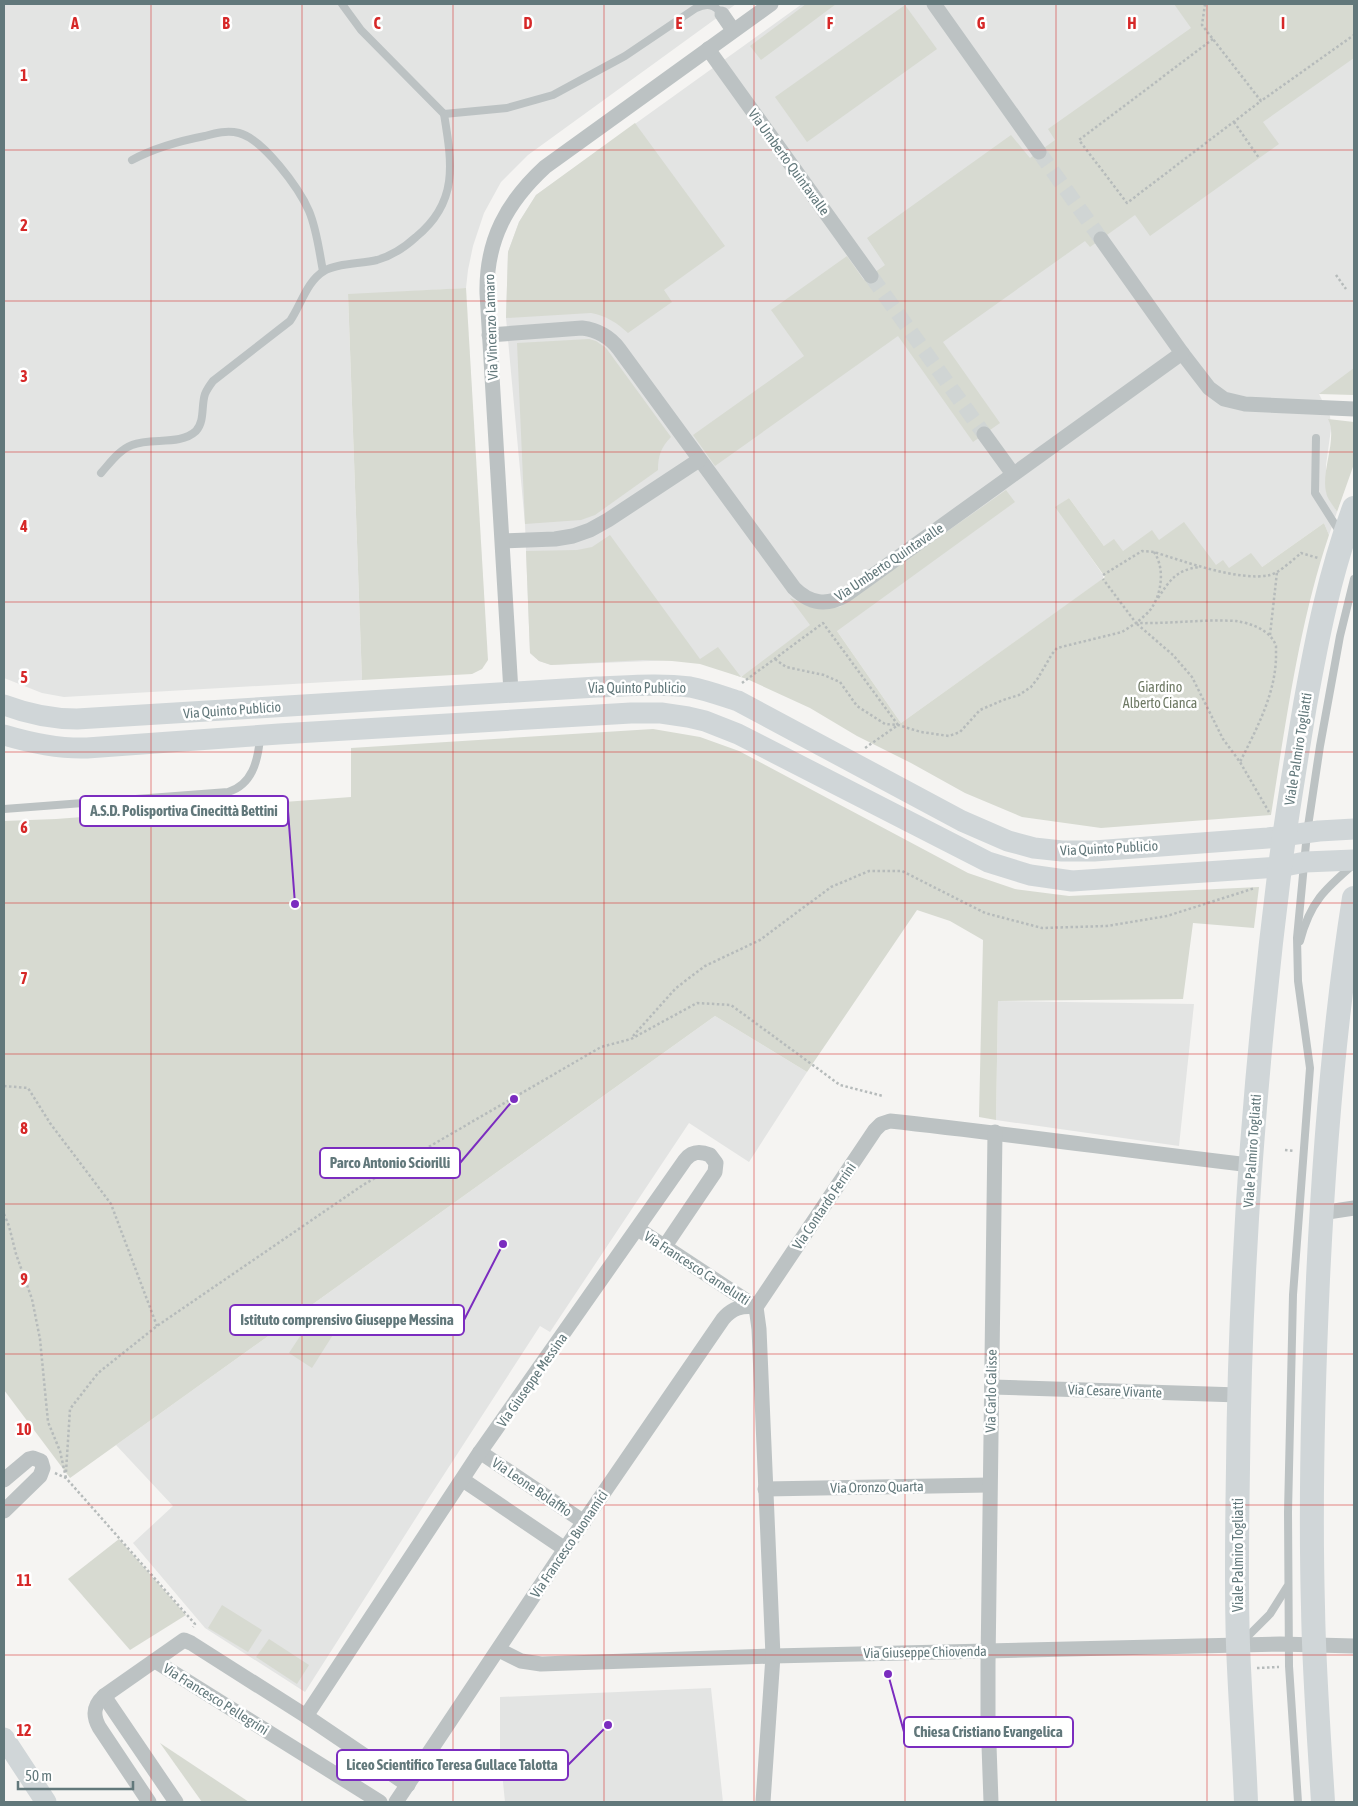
<svg xmlns="http://www.w3.org/2000/svg" width="1358" height="1806" viewBox="0 0 1358 1806" font-family="'Asap Condensed',sans-serif">
  <style>
    .built { fill: #e3e4e3 }
    .green { fill: #d7dad1 }
    .lines { fill: none; stroke-linecap: round; stroke-linejoin: round }
    .street-tunnel { stroke: #d0d5d4; stroke-width: 15; stroke-dasharray: 15 8; stroke-linecap: butt }
    .path { stroke: #b6bbbb; stroke-width: 2.5; stroke-dasharray: 2.5 2.5; stroke-linecap: butt }
    .lane { stroke: #bcc2c3; stroke-width: 8 }
    .street { stroke: #bcc2c3; stroke-width: 15 }
    .secondary { stroke: #d0d6d8; stroke-width: 21 }
    .primary { stroke: #d0d6d8; stroke-width: 24 }
    .grid { fill: none; stroke: #d62828; stroke-width: 1; stroke-opacity: 0.55 }
    .labels { text-anchor: middle; dominant-baseline: central; stroke-width: 5; stroke-linejoin: round; paint-order: stroke }
    .street-label { font-size: 14px; fill: #62787b; stroke: #fff }
    .park-label { font-size: 14px; fill: #6e7964; stroke: #fff }
    .grid-label { font-size: 16px; text-anchor: middle; font-weight: bold; fill: #d62828; stroke: #fff; stroke-width: 5; stroke-linejoin: round; paint-order: stroke }
    .leader { fill: none; stroke: #7b2cbf; stroke-width: 2 }
    .callout-dot { fill: #7b2cbf; stroke: #fff; stroke-width: 2 }
    .callout { fill: #fff; stroke: #7b2cbf; stroke-width: 2 }
    .callout-label { font-size: 15px; text-anchor: middle; font-weight: bold; fill: #62787b }
  </style>
  <rect width="100%" height="100%" fill="#f5f4f2"/>
  <g class="built">
    <path d="M4,4H736L528,155L501,182L484,213L473,246L468,270L466,288L348,295L362,680L64,697L42,693L4,678Z"/>
    <path d="M802,4H1354V394H1319L1330,416L1331,429L1326,465V492L1337,512L1329,535L1324,523L1262,567L1229,568L1217,566L1159,540L1123,551L1104,546L1069,498L1056,507L1103,575V579L901,723L837,631L740,677L700,659L551,665L539,661L530,653L525,524L506,318L508,252L519,222L536,195Z"/>
    <path d="M998,1001L1194,1004L1179,1146L996,1120Z"/>
    <path d="M715,1016L807,1072L749,1162L689,1123L550,1332L540,1326L421,1510L305,1692L205,1628L133,1543L173,1506L116,1445Z"/>
    <path d="M711,1688L723,1802H505L500,1753V1697Z"/>
  </g>
  <g class="green">
    <path d="M806,4H836L761,60L750,46Z"/>
    <path d="M1174,4H1354V58L1263,122L1279,144L1150,236L1135,215L1090,247L1085,241L943,342L1000,423L973,442L898,336L715,466L693,435L804,356L771,310L847,256L864,280L885,265L867,238L1011,135L1030,158L1055,140L1048,129L1191,28Z"/>
    <path d="M905,5L937,49L807,142L775,97Z"/>
    <path d="M635,123L725,246L664,290L672,302L628,333C617,323 607,316 591,313L506,318L508,252L519,222L536,195Z"/>
    <path d="M466,288L488,660L482,669L472,674L362,680L348,294Z"/>
    <path d="M589,339L596,341L606,348L671,437C661,447 658,456 658,470L595,515L581,520L525,524L517,343Z"/>
    <path d="M1354,368V395L1319,394Z"/>
    <path d="M1328,419L1354,422V464L1337,512C1334,506 1327,499 1326,492C1321,471 1338,437 1328,419Z"/>
    <path d="M1006,490L1015,502L837,631L901,723L1105,577L1055,507L1069,498L1104,546L1114,539L1123,551L1152,530L1159,540L1184,522L1216,565L1223,560L1229,568L1251,553L1262,567L1324,523L1329,535C1299,624 1286,722 1271,815L1101,828L1022,817L965,793L911,763L857,736L810,708L747,679L700,664L672,661L643,660L551,665L539,661L530,653L526,551L577,550L592,547L610,535L700,659L718,647L741,677L810,625L790,598C810,607 818,610 840,607Z"/>
    <path d="M653,729L700,737L739,751L968,873L1015,889L1069,896L1259,887L1254,928L1193,923L1183,999L998,1001L996,1120L979,1117L983,940L950,921L917,910L807,1072L715,1016L70,1478L4,1390V821L56,819L351,797V748Z"/>
    <path d="M314,1315L336,1330L312,1368L289,1353Z"/>
    <path d="M119,1539L186,1615L130,1650L68,1579Z"/>
    <path d="M222,1605L262,1630L248,1652L208,1628Z"/>
    <path d="M269,1639L309,1665L297,1684L256,1657Z"/>
    <path d="M160,1743L249,1802H202Z"/>
  </g>
  <g class="lines">
    <g class="street-tunnel">
      <path d="M1039,152L1101,239"/>
      <path d="M871,276L984,434"/>
    </g>
    <g class="path">
      <path d="M1205,4L1202,25L1261,101L1354,35"/>
      <path d="M1213,39L1079,140L1127,203L1261,101"/>
      <path d="M1234,122L1259,158"/>
      <path d="M1336,275L1346,289"/>
      <path d="M1154,552C1165,568 1162,593 1151,609C1147,614 1141,619 1136,623C1169,624 1202,619 1236,621C1250,623 1271,630 1276,646C1276,650 1276,654 1276,658C1275,695 1256,730 1240,762"/>
      <path d="M1103,575L1142,551L1154,552C1183,561 1240,582 1270,575C1279,573 1294,559 1301,553L1318,558"/>
      <path d="M1158,598C1170,580 1176,570 1199,567"/>
      <path d="M1137,624L1173,655L1192,677L1223,739L1240,762L1269,812"/>
      <path d="M1270,635L1277,572"/>
      <path d="M775,659L786,667L824,675L840,682L857,706L885,724L898,725L921,732L949,736L960,732L980,710L1003,700L1019,695L1031,687L1038,678L1052,654L1057,648L1122,632L1136,623L1103,579"/>
      <path d="M742,683L823,623L898,725L865,748"/>
      <path d="M633,1036L676,988L705,966L760,940L831,887L869,871H902L985,913L1042,928L1107,926L1167,916L1255,888"/>
      <path d="M4,1086L28,1088L50,1123L111,1204L157,1326"/>
      <path d="M1285,1150L1294,1151"/>
      <path d="M4,1214L9,1226L16,1254L32,1299L40,1339L48,1422L60,1451L66,1478"/>
      <path d="M66,1472L70,1409L98,1373L157,1326L363,1185L601,1047L631,1039L697,1003L731,1005L840,1085L883,1096"/>
      <path d="M55,1473L66,1478L195,1624L193,1627"/>
      <path d="M1257,1668L1279,1667"/>
    </g>
    <g class="lane">
      <path d="M342,4L361,30L444,114L507,108L553,95L625,56L696,8C707,3 714,4 722,14"/>
      <path d="M132,160C156,147 179,141 205,136C216,133 227,130 239,133C263,139 299,188 309,211C317,230 319,251 323,271"/>
      <path d="M1316,438L1315,493L1341,534"/>
      <path d="M101,473C110,463 119,450 132,445C151,437 180,446 196,431C205,421 201,406 205,394C207,389 210,385 213,381L290,321C301,305 307,281 324,271C337,263 361,264 377,260C391,256 405,247 416,237C459,202 452,163 444,114"/>
      <path d="M4,809L228,792C252,785 258,761 260,738"/>
      <path d="M1300,941C1310,902 1325,889 1354,864"/>
      <path d="M1242,1642L1270,1614L1287,1587"/>
      <path d="M1298,1802L1289,1666L1288,1512L1293,1295L1310,1068L1298,981L1297,938L1307,833L1320,746L1340,636L1354,579"/>
    </g>
    <g class="street">
      <path d="M934,4L1039,152"/>
      <path d="M722,14L733,30"/>
      <path d="M708,49L871,276"/>
      <path d="M1101,239L1182,353L1209,388L1224,399L1245,404L1354,409"/>
      <path d="M489,335L582,328C598,330 610,337 619,349L794,588C810,604 827,606 846,595L1182,353"/>
      <path d="M984,434L1013,474"/>
      <path d="M503,541L555,539L573,536L590,530L608,520L699,460"/>
      <path d="M511,692L487,293C486,240 507,202 545,167L771,4"/>
      <path d="M1321,1213L1354,1208"/>
      <path d="M638,1229L756,1307"/>
      <path d="M992,1387L1239,1395"/>
      <path d="M480,1452L584,1522"/>
      <path d="M4,1480L29,1459L33,1458L41,1461L43,1468L40,1476L4,1511"/>
      <path d="M463,1480L565,1549"/>
      <path d="M765,1489L989,1485"/>
      <path d="M499,1650L521,1661L541,1664L773,1656L1280,1644L1354,1646"/>
      <path d="M155,1661L380,1802"/>
      <path d="M104,1696L176,1802"/>
      <path d="M306,1716L480,1452L685,1160C692,1151 700,1151 710,1155L716,1163L715,1172L665,1246"/>
      <path d="M149,1802L99,1727C92,1714 94,1705 104,1696L184,1640L191,1643L306,1716L408,1785"/>
      <path d="M396,1802L565,1549L723,1319C732,1308 742,1305 756,1307"/>
      <path d="M763,1802L773,1656L759,1329L756,1307L875,1130L881,1124L890,1121C1010,1134 1130,1151 1250,1165"/>
      <path d="M991,1802L988,1717V1665L995,1132"/>
    </g>
    <g class="secondary">
      <path d="M4,705C28,714 51,719 77,719L597,687C627,686 659,683 690,687C706,690 722,696 738,701L962,821L1008,841L1034,848L1062,851H1094L1268,838L1319,831L1354,829"/>
      <path d="M4,735C31,743 59,749 87,748L279,734L631,713H661L688,717L705,721L738,734L988,862L1030,875L1072,881L1280,867L1305,862L1354,860"/>
      <path d="M4,1738L46,1802"/>
    </g>
    <g class="primary">
      <path d="M1246,1802C1244,1750 1240,1698 1238,1645C1236,1586 1237,1527 1238,1468C1240,1267 1255,1067 1280,867C1287,813 1296,759 1305,705C1317,638 1330,572 1354,508"/>
      <path d="M1323,1802C1319,1737 1314,1672 1313,1607C1310,1498 1313,1388 1318,1279C1324,1152 1334,1024 1354,898"/>
    </g>
  </g>
  <path class="grid" d="M151,4V1802M302,4V1802M453,4V1802M604,4V1802M754,4V1802M905,4V1802M1056,4V1802M1207,4V1802M4,150H1354M4,301H1354M4,452H1354M4,602H1354M4,752H1354M4,903H1354M4,1054H1354M4,1204H1354M4,1354H1354M4,1505H1354M4,1655H1354"/>
  <g class="labels">
    <g class="street-label">
      <text transform="translate(789 162) rotate(54)">Via Umberto Quintavalle</text>
      <text transform="translate(491 327) rotate(-92)">Via Vincenzo Lamaro</text>
      <text transform="translate(889 562) rotate(-34)">Via Umberto Quintavalle</text>
      <text x="637" y="688">Via Quinto Publicio</text>
      <text transform="translate(232 710) rotate(-4)">Via Quinto Publicio</text>
      <text transform="translate(1298 749) rotate(-81)">Viale Palmiro Togliatti</text>
      <text transform="translate(1109 848) rotate(-3)">Via Quinto Publicio</text>
      <text transform="translate(1252 1151) rotate(-86)">Viale Palmiro Togliatti</text>
      <text transform="translate(824 1206) rotate(-56)">Via Contardo Ferrini</text>
      <text transform="translate(697 1268) rotate(33)">Via Francesco Carnelutti</text>
      <text transform="translate(532 1380) rotate(-55)">Via Giuseppe Messina</text>
      <text transform="translate(991 1391) rotate(-89)">Via Carlo Calisse</text>
      <text transform="translate(1115 1391) rotate(2)">Via Cesare Vivante</text>
      <text transform="translate(532 1487) rotate(34)">Via Leone Bolaffio</text>
      <text transform="translate(877 1487) rotate(-1)">Via Oronzo Quarta</text>
      <text transform="translate(569 1544) rotate(-56)">Via Francesco Buonamici</text>
      <text transform="translate(1238 1555) rotate(-90)">Viale Palmiro Togliatti</text>
      <text transform="translate(925 1652) rotate(-1)">Via Giuseppe Chiovenda</text>
      <text transform="translate(216 1699) rotate(32)">Via Francesco Pellegrini</text>
    </g>
    <g class="park-label">
      <text x="1160" y="687">Giardino<tspan x="1160" dy="16">Alberto Cianca</tspan></text>
    </g>
  </g>
  <g class="grid-label">
    <text x="75" y="29">A</text>
    <text x="226" y="29">B</text>
    <text x="377" y="29">C</text>
    <text x="528" y="29">D</text>
    <text x="679" y="29">E</text>
    <text x="830" y="29">F</text>
    <text x="981" y="29">G</text>
    <text x="1132" y="29">H</text>
    <text x="1283" y="29">I</text>
    <text x="24" y="81">1</text>
    <text x="24" y="231">2</text>
    <text x="24" y="382">3</text>
    <text x="24" y="532">4</text>
    <text x="24" y="683">5</text>
    <text x="24" y="833">6</text>
    <text x="24" y="984">7</text>
    <text x="24" y="1134">8</text>
    <text x="24" y="1285">9</text>
    <text x="24" y="1435">10</text>
    <text x="24" y="1586">11</text>
    <text x="24" y="1736">12</text>
  </g>
  <path class="leader" d="M295 904L288 811M514 1099L460 1163M503 1244L464 1320M888 1674L904 1732M608 1725L568 1765"/>
  <g class="callout-dot">
    <circle cx="295" cy="904" r="5"/>
    <circle cx="514" cy="1099" r="5"/>
    <circle cx="503" cy="1244" r="5"/>
    <circle cx="888" cy="1674" r="5"/>
    <circle cx="608" cy="1725" r="5"/>
  </g>
  <g class="callout">
    <rect x="80" y="796" width="208" height="30" rx="5"/>
    <rect x="320" y="1148" width="140" height="30" rx="5"/>
    <rect x="230" y="1305" width="234" height="30" rx="5"/>
    <rect x="904" y="1717" width="169" height="30" rx="5"/>
    <rect x="337" y="1750" width="231" height="30" rx="5"/>
  </g>
  <g class="callout-label">
    <text x="184" y="816">A.S.D. Polisportiva Cinecittà Bettini</text>
    <text x="390" y="1168">Parco Antonio Sciorilli</text>
    <text x="347" y="1325">Istituto comprensivo Giuseppe Messina</text>
    <text x="988" y="1737">Chiesa Cristiano Evangelica</text>
    <text x="452" y="1770">Liceo Scientifico Teresa Gullace Talotta</text>
  </g>
  <rect width="1358" height="1806" fill="none" stroke="#62787b" stroke-width="10"/>
  <path d="M18 1781v8h115v-8" fill="none" stroke="#62787b" stroke-width="2.5"/>
  <text x="25" y="1781" font-size="15" fill="#62787b" stroke="#ffffff" stroke-width="4" paint-order="stroke">50 m</text>
</svg>
